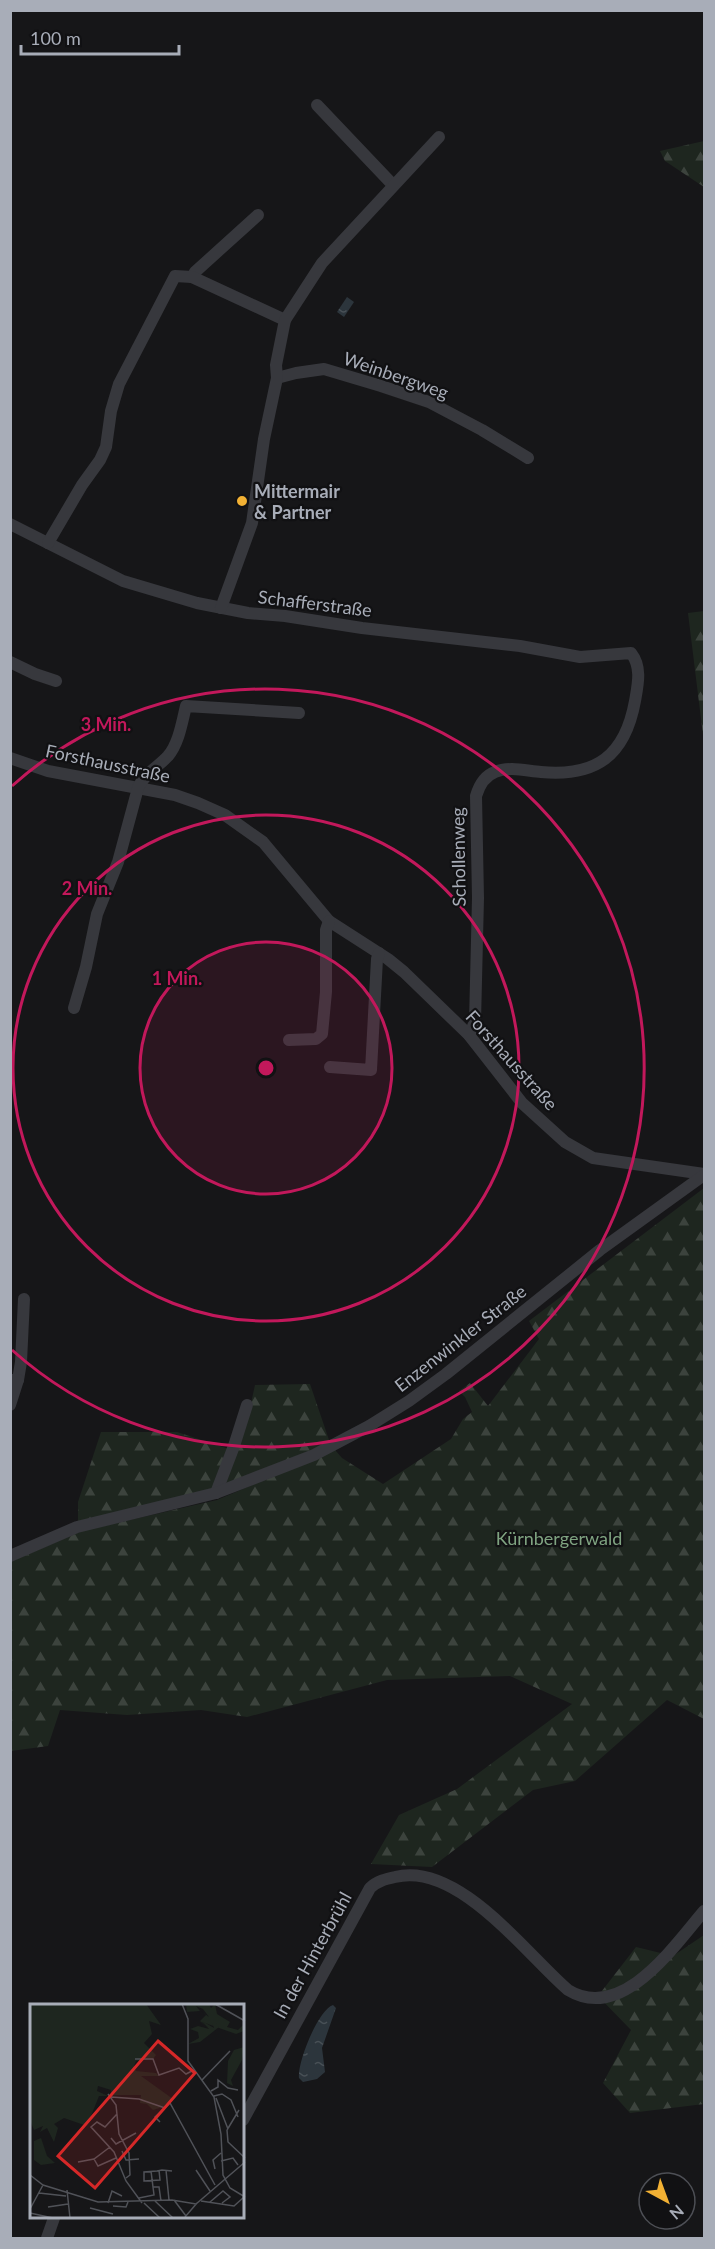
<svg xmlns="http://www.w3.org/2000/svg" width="715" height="2249" viewBox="0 0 715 2249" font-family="Lato,sans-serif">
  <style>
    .forest { fill: url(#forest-firs) }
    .water { fill: url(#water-ripples) }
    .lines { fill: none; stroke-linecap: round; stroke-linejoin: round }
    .street { stroke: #37383d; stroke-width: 12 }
    .ring { fill: none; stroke: #c2185b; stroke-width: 3 }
    .poi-dot { fill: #f2b134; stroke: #111113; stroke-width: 2 }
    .labels { text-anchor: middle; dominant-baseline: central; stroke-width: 4.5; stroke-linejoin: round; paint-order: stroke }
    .street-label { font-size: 18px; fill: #a8adb8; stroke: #111113 }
    .poi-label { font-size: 18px; font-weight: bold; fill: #a8adb8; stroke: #111113; text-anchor: start }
    .park-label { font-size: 18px; fill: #7fa381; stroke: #111113 }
    .inset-road { fill: none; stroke: #505258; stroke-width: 1.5 }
    .view { fill: #d62828; fill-opacity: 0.15; stroke: #d62828; stroke-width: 3 }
    .inset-edge { fill: none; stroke: #a8adb8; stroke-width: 3 }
    .centre { fill: #c2185b; stroke: #111113; stroke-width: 3 }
    .ring-label { font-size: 18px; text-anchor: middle; font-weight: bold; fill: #c2185b; stroke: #111113; stroke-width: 4.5; stroke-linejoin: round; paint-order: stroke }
  </style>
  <defs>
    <pattern id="forest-firs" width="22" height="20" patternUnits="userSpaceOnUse" patternTransform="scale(1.5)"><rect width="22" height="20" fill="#1e261f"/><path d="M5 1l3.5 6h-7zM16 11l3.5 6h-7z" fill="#3c433d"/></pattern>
    <pattern id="water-ripples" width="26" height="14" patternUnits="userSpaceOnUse" patternTransform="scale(1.5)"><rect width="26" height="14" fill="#2c353c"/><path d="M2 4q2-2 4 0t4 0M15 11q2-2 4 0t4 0" fill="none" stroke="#485056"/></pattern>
  </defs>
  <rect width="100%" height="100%" fill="#161618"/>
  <g class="forest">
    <path d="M704,141V187L665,161L660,151Z"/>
    <path d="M704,611V743L688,613Z"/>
    <path d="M704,1188V1719L667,1700L575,1781L533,1790L432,1867L371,1864L399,1815L457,1789L572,1704L510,1676L387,1680L247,1717L201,1710L127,1715L60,1710L48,1746L11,1751L10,1562L82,1531L217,1500L335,1450L342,1458L383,1484L451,1439L463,1419L472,1412L465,1397L459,1391L470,1383L488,1406L539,1339L529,1321Z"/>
    <path d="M310,1384L330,1443L223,1486L248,1417L255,1385Z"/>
    <path d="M101,1432H177L229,1449L214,1491L78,1523V1502Z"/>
    <path d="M704,1935V2104L630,2113L603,2083L631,2030L598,1996L636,1947L673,1956Z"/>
  </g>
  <g class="water">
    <path d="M347,297L354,302L344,317L337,312Z"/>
    <path d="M333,2005L336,2008L322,2048L325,2072L317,2079L303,2082L299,2078C297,2063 318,2010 333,2005Z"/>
  </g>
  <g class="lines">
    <g class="street">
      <path d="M317,105L393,185"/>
      <path d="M192,277L195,272L258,215"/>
      <path d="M277,378L296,373L324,369L381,386L429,402L482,430L528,458"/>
      <path d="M10,524L123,581L197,603L248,613L285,616L362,628L520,646L580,657L631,653C642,667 638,684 635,701C625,756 596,777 541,772C527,771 509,766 495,772C484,776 479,786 476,796L478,898L475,1022L469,1035"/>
      <path d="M48,543L82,485L100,460L106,447L111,411L119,384L175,276L192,277L285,320"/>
      <path d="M221,608L252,523L264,439L277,378L276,365L285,320L322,263L439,137"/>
      <path d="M10,662L35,674L56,681"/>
      <path d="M10,758L48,771L175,795L198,803L225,815L263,842L329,921L388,959L404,972L469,1035L522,1103L565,1142L593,1158L704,1174"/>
      <path d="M74,1008L86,967L97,914L118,862L138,788C144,774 158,767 168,756C179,743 182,722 186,706L299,713"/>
      <path d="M289,1040L316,1039L322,1034L326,992V930L329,921"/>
      <path d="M330,1067L371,1070L377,959L379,953"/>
      <path d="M18,1380L21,1362L24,1299"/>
      <path d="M10,1405L18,1380H12"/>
      <path d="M216,1493L234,1446L247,1405"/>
      <path d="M10,1556L77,1527L216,1493L314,1455L369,1426L409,1401L446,1374L600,1250L704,1175"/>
      <path d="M243,2120L370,1888C377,1881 386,1879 395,1877C458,1861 526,1954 568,1990C622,2023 674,1946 704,1911"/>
      <path d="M47,2238L54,2218"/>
    </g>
  </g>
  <circle cx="266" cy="1068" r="126" fill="#c2185b" fill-opacity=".12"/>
  <g class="ring">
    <circle cx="266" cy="1068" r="126"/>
    <circle cx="266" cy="1068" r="253"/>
    <path d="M12 786A379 379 0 1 1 12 1350"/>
  </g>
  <circle class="poi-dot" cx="242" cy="501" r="6"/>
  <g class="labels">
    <g class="street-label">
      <text transform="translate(396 375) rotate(19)">Weinbergweg</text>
      <text transform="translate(315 603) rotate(7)">Schafferstraße</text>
      <text transform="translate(108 763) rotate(12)">Forsthausstraße</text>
      <text transform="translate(458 857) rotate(-91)">Schollenweg</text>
      <text transform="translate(512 1060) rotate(48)">Forsthausstraße</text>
      <text transform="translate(460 1338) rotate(-38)">Enzenwinkler Straße</text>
      <text transform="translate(312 1955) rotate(-61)">In der Hinterbrühl</text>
    </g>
    <g class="poi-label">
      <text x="254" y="491">Mittermair<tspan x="254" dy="21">&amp; Partner</tspan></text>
    </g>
    <g class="park-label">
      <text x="559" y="1538">Kürnbergerwald</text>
    </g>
  </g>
  <g transform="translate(30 2004)">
    <rect width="214" height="214" fill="#161618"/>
    <path d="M156,0H179L181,4L185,0L187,10L200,18L197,23L208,26L214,20V27L206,30L172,18L179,25L170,17L176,11L171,7L179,13L173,5L166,2L170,7L157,8Z" fill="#1e261f"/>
    <path d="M0,0H116L131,21L119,17L122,30L114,39L126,51L123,55L106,57L104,62L106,67L126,69L129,72H111L143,95L136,102L123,106L117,100L110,99L111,91H81V86L68,82L67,87L78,92H69L57,122L34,114L24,120L28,124L24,138L17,124L10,128L13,122L4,126L0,116ZM172,17L184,24L182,19H186L189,23L170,38L158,40L169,34L168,28L160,25L168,22L179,25ZM214,43L212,56L201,76L203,82L197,79L198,57L204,46ZM11,134L17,152L25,159L11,161L4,156V137Z" fill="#1e261f"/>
    <path class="inset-road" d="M152,0L158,15V57L184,93L191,130L193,171L200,184L215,193M185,0L215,17M105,55H123L129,71L149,64L156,70L162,67M172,76L200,47M181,87L188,83V76L198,84L208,86M78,90L86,101L89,130L99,149L100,171L96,174M184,92L192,90L201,96L208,113M81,93L109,95L135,104M186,94L198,125M87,110L75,123L67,118L61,123L84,148L96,177L112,199M130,118L125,113L140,99L185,181M197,126L198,138L215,154M197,126L209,106M81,134L86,140L106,129M92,147L96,156L109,155M64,155L68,162L86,154M191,157L203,154L208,161M48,158L64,155L80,143M185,165L183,156L191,149M129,166L130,176L114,177V168L127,167L132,166L142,167M136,166L139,196M166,166L180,187M121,167L123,183H129L131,197M0,171L13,181L68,198L142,196L166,200L215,158M37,186L40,214M9,189L36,192M109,194L124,191L123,183M144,196L156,212M125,197L143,214M171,197L204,202L214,193M180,198L193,187L200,193L192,199M78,199L82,187L92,192M114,199L130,214M83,202L96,203L98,198M18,203L38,200M60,204L83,210M0,205L13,181M0,209L23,214M155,213L167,199"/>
    <path class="view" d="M128,37L165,69L65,184L28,152Z"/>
    <rect width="214" height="214" class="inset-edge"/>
  </g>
  <circle cx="266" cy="1068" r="9" class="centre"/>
  <g class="ring-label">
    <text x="106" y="731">3 Min.</text>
    <text x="87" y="895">2 Min.</text>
    <text x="177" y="985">1 Min.</text>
  </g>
  <rect width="715" height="2249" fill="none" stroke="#a8adb8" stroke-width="24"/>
  <g transform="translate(667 2201) rotate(139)"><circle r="28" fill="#111113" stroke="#4d4f55" stroke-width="1.5"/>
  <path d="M0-4.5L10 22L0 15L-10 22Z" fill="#f2b134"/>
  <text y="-9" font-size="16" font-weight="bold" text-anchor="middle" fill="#a8adb8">N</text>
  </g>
  <path d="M21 45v9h158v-9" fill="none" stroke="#a8adb8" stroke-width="3"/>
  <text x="30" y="45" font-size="18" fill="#a8adb8" stroke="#111113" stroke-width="4.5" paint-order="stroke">100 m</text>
</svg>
